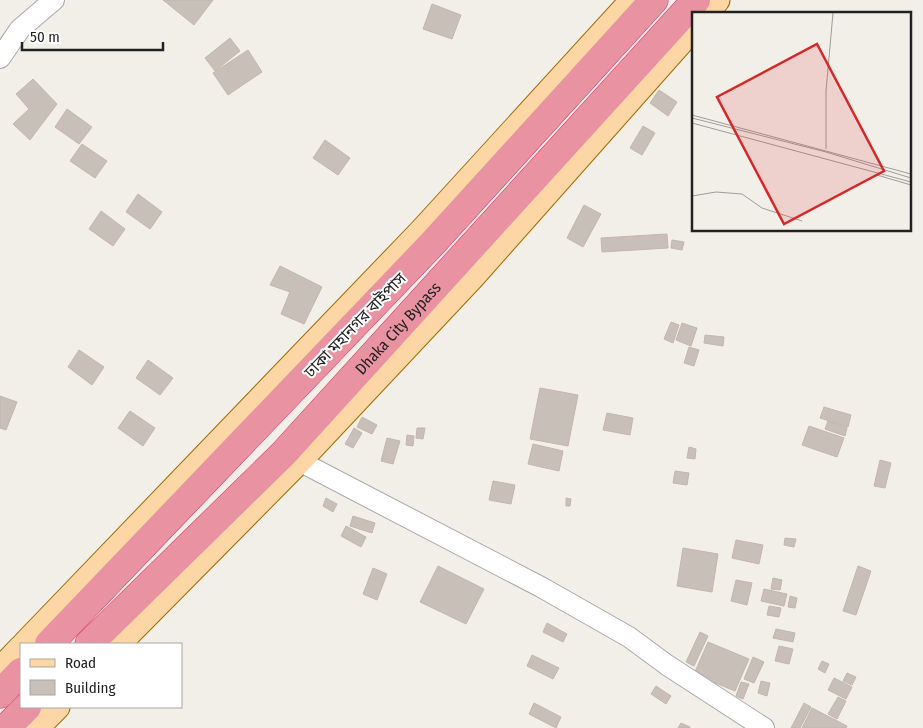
<svg xmlns="http://www.w3.org/2000/svg" width="923" height="728" viewBox="0 0 923 728" font-family="'Fira Sans Condensed','Noto Sans Bengali',sans-serif">
  <style>
    .building { fill: #c7bfb8; stroke: #c4b6ab }
    .lines { fill: none; stroke-linecap: round; stroke-linejoin: round }
    .minor-casing { stroke: #a9a9a9; stroke-width: 22 }
    .major-casing { stroke: #a06b00; stroke-width: 27 }
    .highway-casing { stroke: #dc2a67; stroke-width: 29 }
    .minor { stroke: #fff; stroke-width: 20 }
    .major { stroke: #fcd6a4; stroke-width: 25 }
    .highway { stroke: #e892a2; stroke-width: 28 }
    .labels { text-anchor: middle; dominant-baseline: central; stroke-width: 4; stroke-linejoin: round; paint-order: stroke }
    .street-label { font-size: 16px; fill: #222; stroke: #fff }
    .inset-road { fill: none; stroke: #9f9d99; stroke-width: 1 }
    .view { fill: #d62828; fill-opacity: 0.15; stroke: #d62828; stroke-width: 2.5 }
    .inset-edge { fill: none; stroke: #222; stroke-width: 2.5 }
  </style>
  <rect width="100%" height="100%" fill="#f2efe9"/>
  <g class="building">
    <path d="M163,0H213L194,25Z"/>
    <path d="M432,4L461,15L452,39L423,29Z"/>
    <path d="M230,38L240,51L215,71L205,58Z"/>
    <path d="M248,50L262,72L228,95L213,73Z"/>
    <path d="M33,79L57,104L30,140L13,124L29,109L16,94Z"/>
    <path d="M659,90L677,102L668,116L650,103Z"/>
    <path d="M67,109L92,127L79,144L55,127Z"/>
    <path d="M643,126L655,133L642,155L630,148Z"/>
    <path d="M325,140L350,158L338,175L313,158Z"/>
    <path d="M82,144L107,161L95,178L70,161Z"/>
    <path d="M138,194L162,212L150,229L126,212Z"/>
    <path d="M584,205L601,214L583,247L567,238Z"/>
    <path d="M101,211L125,229L113,246L89,229Z"/>
    <path d="M667,234L668,248L602,252L601,238Z"/>
    <path d="M672,240L684,242L682,250L671,248Z"/>
    <path d="M280,266L322,287L304,324L281,314L290,292L270,285Z"/>
    <path d="M671,322L679,325L673,343L664,339Z"/>
    <path d="M682,323L697,328L691,346L676,340Z"/>
    <path d="M705,335L724,337L723,346L704,343Z"/>
    <path d="M689,347L699,350L694,366L684,363Z"/>
    <path d="M79,350L104,367L92,385L68,367Z"/>
    <path d="M148,360L173,378L160,395L136,378Z"/>
    <path d="M540,388L578,395L568,446L530,439Z"/>
    <path d="M0,396L17,402L6,430L0,428Z"/>
    <path d="M824,407L851,415L848,427L820,418Z"/>
    <path d="M130,411L155,428L143,446L118,428Z"/>
    <path d="M607,413L633,418L630,435L603,430Z"/>
    <path d="M362,417L377,425L372,434L357,427Z"/>
    <path d="M828,421L847,428L845,436L825,429Z"/>
    <path d="M809,426L844,438L837,457L802,445Z"/>
    <path d="M354,428L362,433L353,448L345,444Z"/>
    <path d="M417,428H425L423,439L416,438Z"/>
    <path d="M407,435L414,436L413,446L406,445Z"/>
    <path d="M387,438L400,441L393,464L381,461Z"/>
    <path d="M533,444L563,451L559,471L528,464Z"/>
    <path d="M689,447L696,449L695,459L687,458Z"/>
    <path d="M880,460L891,463L885,488L874,486Z"/>
    <path d="M675,471L689,473L687,485L673,483Z"/>
    <path d="M493,481L515,485L511,504L489,500Z"/>
    <path d="M326,498L337,504L333,512L323,506Z"/>
    <path d="M566,498L571,499L570,506H566Z"/>
    <path d="M353,516L375,523L372,533L350,526Z"/>
    <path d="M346,526L366,537L361,547L341,536Z"/>
    <path d="M785,538L796,539L794,547L784,545Z"/>
    <path d="M736,540L763,545L759,564L732,558Z"/>
    <path d="M683,548L718,554L712,592L677,586Z"/>
    <path d="M438,566L484,589L466,624L420,602Z"/>
    <path d="M858,566L871,571L856,615L843,611Z"/>
    <path d="M373,568L387,574L377,600L363,594Z"/>
    <path d="M773,578L782,580L780,590L771,589Z"/>
    <path d="M736,580L752,583L747,605L731,601Z"/>
    <path d="M764,589L787,594L784,606L761,601Z"/>
    <path d="M790,596L797,598L795,608L788,607Z"/>
    <path d="M769,606L781,608L779,617L767,615Z"/>
    <path d="M547,623L567,634L563,642L543,632Z"/>
    <path d="M776,629L795,633L793,642L773,638Z"/>
    <path d="M700,632L708,636L694,666L686,662Z"/>
    <path d="M708,642L749,659L735,691L694,674Z"/>
    <path d="M779,646L793,649L789,664L775,661Z"/>
    <path d="M532,655L559,668L553,679L527,666Z"/>
    <path d="M753,657L764,662L754,683L744,679Z"/>
    <path d="M822,661L829,664L825,673L818,669Z"/>
    <path d="M847,673L856,677L852,685L843,681Z"/>
    <path d="M834,678L852,687L846,699L828,690Z"/>
    <path d="M761,681L770,683L767,696L758,693Z"/>
    <path d="M741,682L749,684L743,699L736,696Z"/>
    <path d="M656,686L671,696L666,704L651,694Z"/>
    <path d="M838,697L846,701L837,719L828,714Z"/>
    <path d="M534,703L561,717L556,728L529,714Z"/>
    <path d="M804,703L811,707L800,728H791Z"/>
    <path d="M812,708L847,726L846,728H802Z"/>
    <path d="M681,723L690,727V728H678Z"/>
  </g>
  <g class="lines">
    <g class="minor-casing">
      <g id="minor">
        <path d="M0,58L20,29L54,0"/>
        <path d="M299,461L541,587L629,637L667,665L764,728"/>
      </g>
    </g>
    <g class="major-casing">
      <g id="major">
        <path d="M705,14L717,0"/>
        <path d="M25,644L422,231L633,0"/>
        <path d="M118,644L299,461L472,277L693,28"/>
        <path d="M0,670L21,648"/>
        <path d="M36,728L57,707"/>
      </g>
    </g>
    <g class="highway-casing">
      <g id="highway">
        <path d="M49,644L432,244L654,0"/>
        <path id="s1" d="M89,644L283,454L696,0"/>
        <path d="M0,694L21,672"/>
        <path d="M6,728L27,707"/>
      </g>
    </g>
    <use href="#minor" class="minor"/>
    <use href="#major" class="major"/>
    <use href="#highway" class="highway"/>
  </g>
  <g class="labels">
    <g class="street-label">
      <text transform="translate(355 325) rotate(-46)">ঢাকা মহানগর বাইপাস</text>
      <text stroke="none"><textPath href="#s1" startOffset="442">Dhaka City Bypass</textPath></text>
    </g>
  </g>
  <g transform="translate(692 12)">
    <rect width="219" height="219" fill="#f2efe9"/>
    <path class="inset-road" d="M0,103L219,162M0,106L134,140L219,166M0,111L219,170M134,137V79L141,1M185,163L219,173M0,184L24,180L50,182L70,196L110,209"/>
    <path class="view" d="M125,32L192,159L92,212L25,85Z"/>
    <rect width="219" height="219" class="inset-edge"/>
  </g>
  <rect x="20" y="643" width="162" height="65" fill="#ffffff" stroke="#a7a7a7"/>
  <rect x="30" y="659" width="25" height="8" fill="#fcd6a4" stroke="#a7a7a7"/>
  <text x="65" y="668" font-size="15" fill="#222222">Road</text>
  <rect x="30" y="680" width="25" height="15" fill="#c7bfb8" stroke="#a7a7a7"/>
  <text x="65" y="693" font-size="15" fill="#222222">Building</text>
  <path d="M22 42v8h141v-8" fill="none" stroke="#222222" stroke-width="2.5"/>
  <text x="30" y="42" font-size="15" fill="#222222" stroke="#ffffff" stroke-width="4" paint-order="stroke">50 m</text>
</svg>
